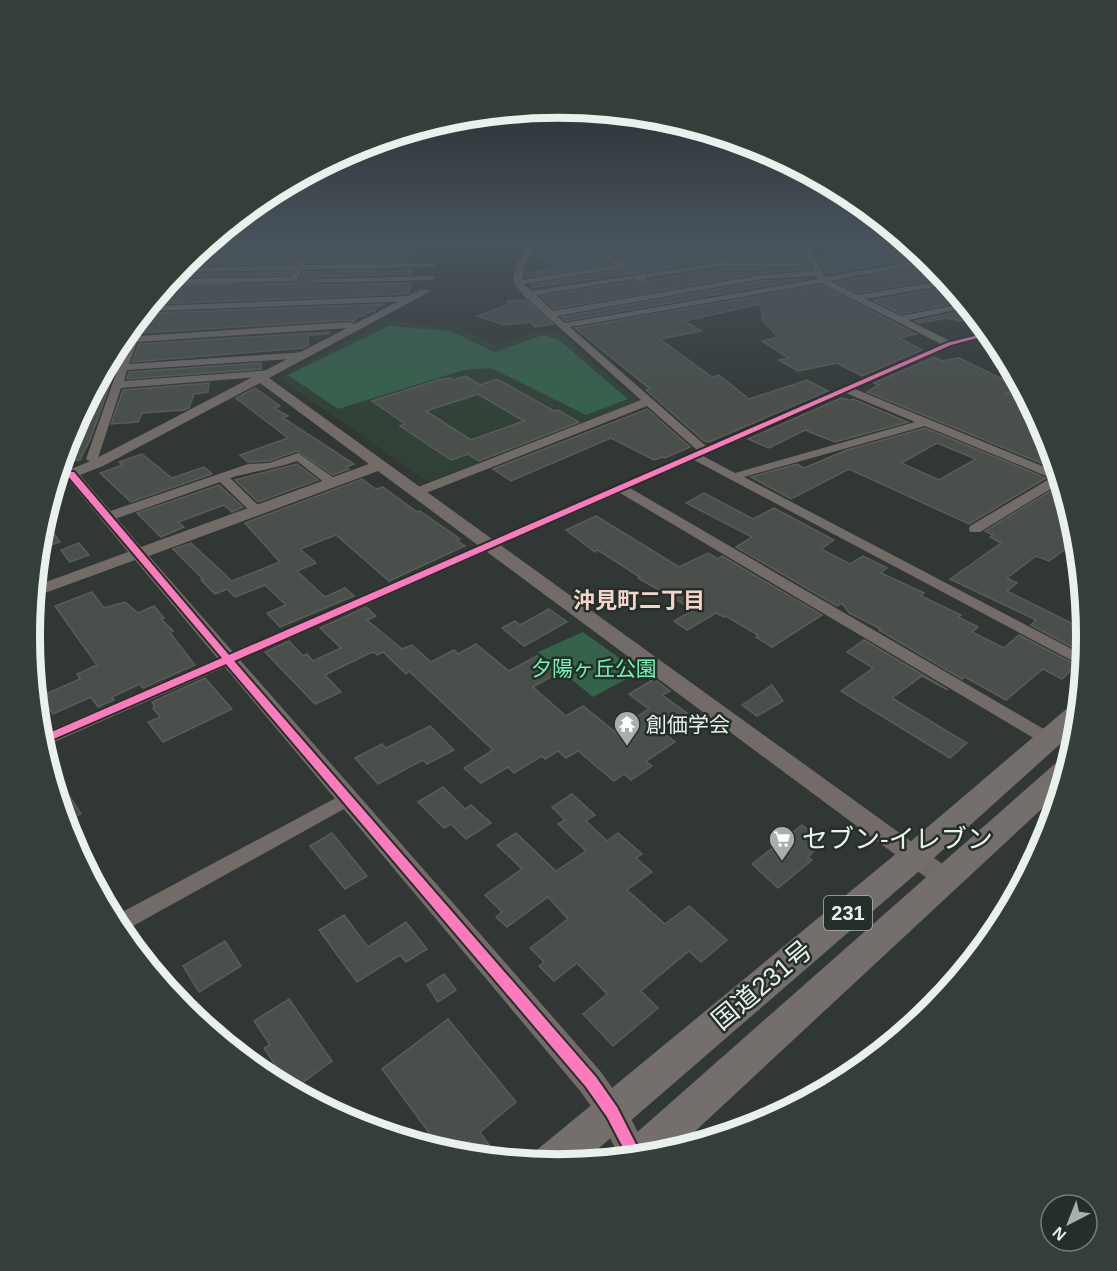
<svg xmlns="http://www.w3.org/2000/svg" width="1117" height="1271" viewBox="0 0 1117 1271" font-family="Helvetica,'Noto Sans JP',sans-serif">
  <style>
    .built { fill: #314137 }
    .green { fill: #34624a }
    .building { fill: #4a4f4c; stroke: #595d5a; stroke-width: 1.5; fill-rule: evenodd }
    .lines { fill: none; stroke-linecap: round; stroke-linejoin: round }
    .minor { fill: #736b68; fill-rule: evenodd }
    .tertiary { fill: #736b68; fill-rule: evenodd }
    .trunk { fill: #746f6c; fill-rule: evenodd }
    .cycleway-casing { stroke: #252f29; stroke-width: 4 }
    .cycleway { fill: #fd7abc; fill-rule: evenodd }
    .labels { text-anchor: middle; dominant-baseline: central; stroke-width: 5; stroke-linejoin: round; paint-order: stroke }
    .shield { fill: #252f29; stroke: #afb7b2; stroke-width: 1.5 }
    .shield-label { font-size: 20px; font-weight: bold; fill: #eaf1ec }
    .park-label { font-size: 21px; fill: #72f5b2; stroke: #252f29 }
    .poi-label { font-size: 21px; fill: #eaf1ec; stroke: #252f29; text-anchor: start }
    .neighbourhood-label { font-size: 22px; font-weight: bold; fill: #f6d4cc; stroke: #252f29 }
    .near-poi-label { font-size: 26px; fill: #eaf1ec; stroke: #252f29; text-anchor: start }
    .near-street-label { font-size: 26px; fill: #eaf1ec; stroke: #252f29 }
    .rim { fill: none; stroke: #eaf1ec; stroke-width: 8 }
  </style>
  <rect width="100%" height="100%" fill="#313734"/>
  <path class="built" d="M386,321L462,328L496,344L536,331L561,334L638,401L429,482L277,377Z"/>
  <g class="green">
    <path d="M389,326L451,331L494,352L543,335L559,340L628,399L586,415L491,368L464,370L338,409L288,375Z"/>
    <path d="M583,632L639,672L593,697L538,652Z"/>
  </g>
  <g class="building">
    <path d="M551,241L589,242L609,264L529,277L525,273L557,268L535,252L549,249Z"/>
    <path d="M629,241H799L810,269L762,273L554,309L541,296L634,281L645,285L650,280L722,268L794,269L800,264L794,261L722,260L531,288L533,287L530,285L623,270L624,262L608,248H624L628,246Z"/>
    <path d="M825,241L868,245L867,248L907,246L926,257L826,274L820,261Z"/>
    <path d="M414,250L412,261L306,263V258H298L294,263L184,266L196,253Z"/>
    <path d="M934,263L945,278L858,293L837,282Z"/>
    <path d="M412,270V274L315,277L309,280L315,285L411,283L409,292H406V294L158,304L155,298L165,285L294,283L300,280L303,272Z"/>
    <path d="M291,272L290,275L173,277L175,274Z"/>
    <path d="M806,279L566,321L562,317L762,281Z"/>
    <path d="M821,285L916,334L899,338L922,350L862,376L837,363L798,371L779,360L789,358L762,341L778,337L763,321L761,304L684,321L702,331L660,339L712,377L719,375L749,399L807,380L828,391L709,442L704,441L646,390L650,389L575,328Z"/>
    <path d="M952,286L955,289L942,292L961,302L901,314L873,300Z"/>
    <path d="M526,300L553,324L535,327L531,322L504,325L477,316L508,305V301Z"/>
    <path d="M386,304L376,307L375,311L367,313L364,316L357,317L354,322L348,320L143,333L153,313Z"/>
    <path d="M971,309L978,318L960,321L947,318L919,323L915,321Z"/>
    <path d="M137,320L117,363L107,364L119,342Z"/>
    <path d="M329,332V334L309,335L308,345L304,348L132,362L139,344Z"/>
    <path d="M934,357L942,361L959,358L1021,388L1007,393L1018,398L1014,399L1034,408L1047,434L1058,470L867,392L879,385L874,383Z"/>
    <path d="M261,363V369L127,379L129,372Z"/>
    <path d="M114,373L90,440L80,460L62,461L70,433L102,374Z"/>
    <path d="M465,376L480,385L497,379L554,411L558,410L579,422L479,461L468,454L451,460L400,426L405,424L372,401L438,380L449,378L453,380ZM478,394L524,421L471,440L426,411Z"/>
    <path d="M209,383L208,392L194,394L189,408L184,410L142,413L138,422L111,424L123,390Z"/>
    <path d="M255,388L280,406L274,408L288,416L283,418L354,464L346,467L349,469L333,475L297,451L269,461L248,462L240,455L288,438L236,398Z"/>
    <path d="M841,398L850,400L853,399L908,422L835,442L805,430L769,448L748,439Z"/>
    <path d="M647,409L690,447L665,458L662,457L654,460L611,438L511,481L493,469Z"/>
    <path d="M925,428L1046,478L969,524L849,469L791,499L751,477L797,464L804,468L847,450ZM937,443L976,459L939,480L901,463Z"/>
    <path d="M142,454L172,478L204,467L212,474L131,502L100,473L123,465L119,462Z"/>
    <path d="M297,464L318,480L258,502L235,480Z"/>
    <path d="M362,479L376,489L383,487L417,512L420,511L460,539L456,540L465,546L389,581L336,535L300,549L316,563L297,571L325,597L345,588L354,596L280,627L267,613L286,605L265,585L235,597L227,589L215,594L201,580L203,579L173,549L191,543L232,581L280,562L245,523Z"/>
    <path d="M1062,484L1078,540L1049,561L1036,556L1007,578L1017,583L1007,591L1087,631L1085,654L1031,625L1036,620L950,579L1001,543L990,537L993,535L985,531Z"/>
    <path d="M219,485L243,507L232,512L224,505L178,522L184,527L161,537L137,513Z"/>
    <path d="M704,493L753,519L774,508L834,540L821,549L850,564L863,556L887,568L881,573L924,593L921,596L961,615L958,617L978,627L972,632L1004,648L1019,635L1076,665L1062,679L1043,669L1006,700L965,677L962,679L879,630L881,629L849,613L842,603L837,606L736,547L752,537L686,503Z"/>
    <path d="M596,516L679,567L708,553L718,559L722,556L822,615L772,647L756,637L758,635L726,616L724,617L716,613L687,630L674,621L694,610L638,578L640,577L598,550L595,552L566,530Z"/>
    <path d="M44,521L60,542L38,550L40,532Z"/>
    <path d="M79,543L89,555L70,562L61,550Z"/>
    <path d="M92,592L104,608L125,602L138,613L154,606L164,618L161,619L173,631L170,633L195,665L143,688L140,684L112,697L114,700L98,707L91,697L53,714L41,696L80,679L77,674L97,665L55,606Z"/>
    <path d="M366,607L376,616L367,620L402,649L412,645L431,662L454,650L458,654L476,644L509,671L537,656L558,673L533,687L566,716L583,706L614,731L649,709L629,694L654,679L670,691L662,695L687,713L660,730L675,742L646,761L652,766L631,780L624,774L614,781L578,751L566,758L558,751L545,759L542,756L514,773L508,767L481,783L464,768L493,750L409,671L406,674L383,652L377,655L374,652L368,654L325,675L341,692L315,704L265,652L289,641L303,656L307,654L313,661L341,648L320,628Z"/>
    <path d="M549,609L567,622L524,646L502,628L515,621L520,625Z"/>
    <path d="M864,640L948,690L922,676L892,698L967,743L950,758L841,691L873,668L847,652Z"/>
    <path d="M205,678L232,709L163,742L148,722L160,717L153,708L155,707L152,702Z"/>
    <path d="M772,685L783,701L771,708L757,716L742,705Z"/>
    <path d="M430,726L454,750L427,764L423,760L378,784L355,758L382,744L386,748Z"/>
    <path d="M56,775L81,814L65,822L52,777Z"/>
    <path d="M443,787L465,809L471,805L491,823L466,839L451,824L444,828L418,802Z"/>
    <path d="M572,794L595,815L586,821L607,841L618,833L642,854L636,858L652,872L627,890L665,924L689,906L727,940L701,962L689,951L641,991L658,1008L613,1046L583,1014L607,994L577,963L554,981L539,966L544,962L530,948L568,919L548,897L507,927L496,917L502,912L485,895L522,869L497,845L516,833L556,871L586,851L558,824L565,820L552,807Z"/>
    <path d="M802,825L820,839L809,847L814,851L808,857L812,860L778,888L752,864Z"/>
    <path d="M332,833L367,876L345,889L310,846Z"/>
    <path d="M344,915L368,947L406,922L427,949L406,962L400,955L357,982L319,930Z"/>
    <path d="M225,941L241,966L199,992L183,966Z"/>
    <path d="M444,974L456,990L438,1002L427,985Z"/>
    <path d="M289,999L332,1061L292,1090L264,1074L276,1066L264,1048L270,1045L254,1021Z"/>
    <path d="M448,1019L516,1102L480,1132L489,1145L479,1154L469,1141L455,1154L425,1145L433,1138L382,1069Z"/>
  </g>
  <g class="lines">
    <g class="minor">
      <path d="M531,241H539L524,266L522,280L614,265L591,243L627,241V244L623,246H602L623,264V268L524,284L531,291L722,262L794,263L798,265L794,267L722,266L645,278L648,281L644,283L634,279L536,295L553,311L762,275L814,271L806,255V241H814V255L825,277L929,259L932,262L830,281L858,295L947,280L951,284L866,299L901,316L966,303L969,307L908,320L950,341L989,331L993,335L952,346L855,389L1059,473L1062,482L980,532H970L969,529L970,526L1051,478L925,426L744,477L1085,656L1084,667L694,460L630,488L1054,735L1056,739L1054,743H1042L620,493L43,747L40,735L697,450L647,406L421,495H413V489L641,400L524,296L514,283L513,277L516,266ZM816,276L818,279L565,323L557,316L762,279ZM821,283L941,344L706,446L570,327ZM846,393L915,422L735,473L703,456Z"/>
      <path d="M903,241L910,243L904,244Z"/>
      <path d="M435,243L439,245L438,247L198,251L203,247Z"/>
      <path d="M298,260H304V265L432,263L436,265L432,267L302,270L298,279L294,281L167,284L170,279L291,277L294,270L176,272L180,268L296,265Z"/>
      <path d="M434,276L435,278L431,280L315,283L311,281L315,279Z"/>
      <path d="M411,296L414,297V301L152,311L139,336L348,322L364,327L359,330L348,328L137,342L129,364L304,352L309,355L304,358L127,370L124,381L272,370L277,373L272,376L121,388L98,458L104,463L98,467L86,459L117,371L103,372L106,366L119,365C128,341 137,320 154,300L156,302L154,306Z"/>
      <path d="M298,453L337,480V486H329L297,461C275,469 253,471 230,478L261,508L263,511L261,514H253L220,482L112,520L107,521L101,517L102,514L248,464L269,463Z"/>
      <path d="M347,792L353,794L356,799L353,804L124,931L122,932L113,917Z"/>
    </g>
    <path class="tertiary" d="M422,289L431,291L269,378L955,873L959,880L955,887L947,890L939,887L378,471L149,556L601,1072L622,1102L650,1155L620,1158L602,1122L581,1092L135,560L34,597L35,586L128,552L67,478H57L59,470H69L93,460ZM260,383L369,464L141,547L80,475L103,466Z"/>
    <g class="trunk">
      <path d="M1080,702L1078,728L925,866L584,1161L558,1164L533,1161L538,1149L903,848L1071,705Z"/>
      <path d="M1068,758L1071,759L1061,791L676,1149L661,1154L621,1158L626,1142L1058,761Z"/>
    </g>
    <g class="cycleway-casing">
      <path id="cycleway" d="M990,332L992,334L951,345L234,661L596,1077L617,1107L642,1156L628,1157L607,1117L586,1087L226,664L42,744L40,737L222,658L68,476V472H74L229,655L947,343Z"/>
    </g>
    <use href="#cycleway" class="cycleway"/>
  </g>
  <linearGradient id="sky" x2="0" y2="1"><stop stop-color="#1b1e1d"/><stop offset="0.58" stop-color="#48535c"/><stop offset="1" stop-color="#48535c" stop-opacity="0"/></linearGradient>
  <rect width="1117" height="419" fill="url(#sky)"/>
  <defs>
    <g id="temple-pin" transform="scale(1.35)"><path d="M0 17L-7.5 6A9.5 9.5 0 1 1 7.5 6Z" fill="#a9b0ac" stroke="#252f29"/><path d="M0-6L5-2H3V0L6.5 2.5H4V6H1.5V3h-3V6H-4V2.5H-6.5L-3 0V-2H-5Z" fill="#fff"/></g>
    <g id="supermarket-pin" transform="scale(1.35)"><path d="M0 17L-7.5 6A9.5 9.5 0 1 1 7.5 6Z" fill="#a9b0ac" stroke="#252f29"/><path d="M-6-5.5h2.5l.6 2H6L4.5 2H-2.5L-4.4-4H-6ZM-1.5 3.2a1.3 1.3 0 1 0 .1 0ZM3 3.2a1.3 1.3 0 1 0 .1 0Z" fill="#fff"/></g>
  </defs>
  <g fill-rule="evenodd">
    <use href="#temple-pin" x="627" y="724"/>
    <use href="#supermarket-pin" x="782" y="839"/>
  </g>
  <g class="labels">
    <rect class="shield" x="824" y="896" width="48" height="34" rx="4.5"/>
    <g class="shield-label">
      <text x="848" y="913">231</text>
    </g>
    <g class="park-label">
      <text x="594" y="668">夕陽ヶ丘公園</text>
    </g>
    <g class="poi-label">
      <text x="646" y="724">創価学会</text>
    </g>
    <g class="neighbourhood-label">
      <text x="639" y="600">沖見町二丁目</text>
    </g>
    <g class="near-poi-label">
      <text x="802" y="839">セブン-イレブン</text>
    </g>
    <g class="near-street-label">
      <text transform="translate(762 985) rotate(-40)">国道231号</text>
    </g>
  </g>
  <path d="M0 0H1117V1271H0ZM40 636a518 518 0 1 1 1036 0a518 518 0 1 1-1036 0Z" fill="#353f39" fill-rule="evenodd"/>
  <path class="rim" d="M40 636a518 518 0 1 1 1036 0a518 518 0 1 1-1036 0Z"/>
  <g transform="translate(1069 1223) rotate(222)"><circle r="28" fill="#252f29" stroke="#747d77" stroke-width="1.5"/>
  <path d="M0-4.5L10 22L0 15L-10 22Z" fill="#a9b0ac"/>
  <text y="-9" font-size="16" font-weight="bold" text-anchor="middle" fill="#eaf1ec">N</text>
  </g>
</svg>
